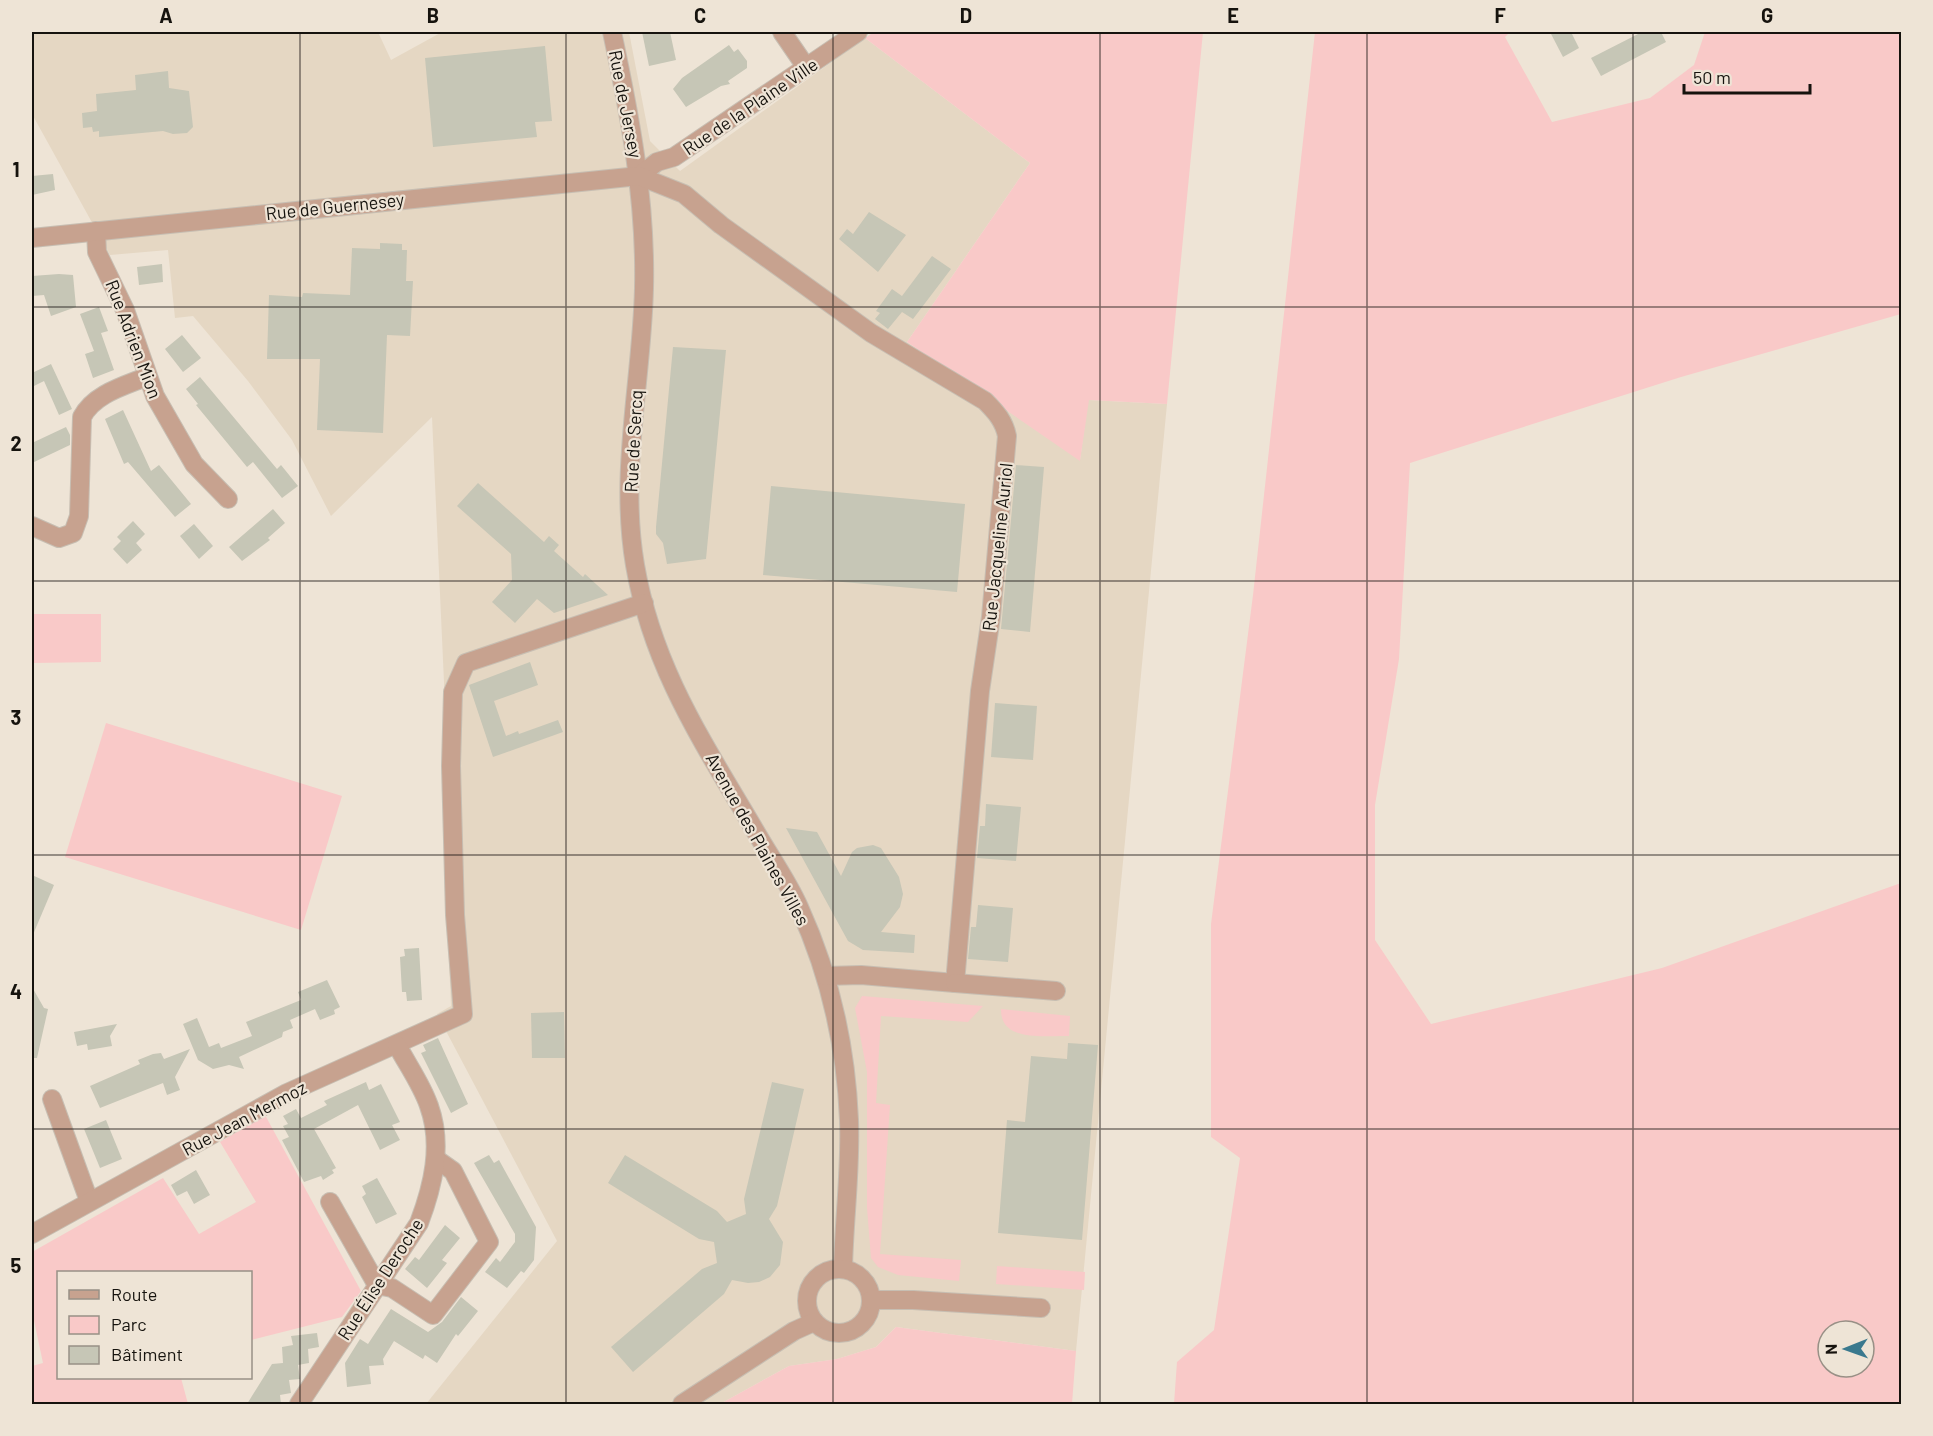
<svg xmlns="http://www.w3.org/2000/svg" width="1933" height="1436" viewBox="0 0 1933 1436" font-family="Barlow,sans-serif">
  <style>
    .built { fill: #e5d7c3 }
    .green { fill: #f9c9c8; fill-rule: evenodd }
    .building { fill: #c6c6b6 }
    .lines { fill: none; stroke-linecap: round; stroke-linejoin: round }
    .street-casing { stroke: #c7beb2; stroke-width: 20 }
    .street { stroke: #c7a28f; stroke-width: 18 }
    .grid { fill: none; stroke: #16130e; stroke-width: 1.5; stroke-opacity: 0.55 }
    .labels { text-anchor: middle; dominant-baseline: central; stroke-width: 4.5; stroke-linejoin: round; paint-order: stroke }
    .street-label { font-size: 18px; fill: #16130e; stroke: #eee4d6 }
    .neatline { fill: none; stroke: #16130e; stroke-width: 2 }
    .grid-label { font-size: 20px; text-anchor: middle; font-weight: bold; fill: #16130e }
  </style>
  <rect width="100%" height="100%" fill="#eee4d6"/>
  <path class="built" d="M32,32H378L391,60L442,32H629L650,141L680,171L865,38L1030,163L907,342L1080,460L1088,400L1167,404L1076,1351L896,1327L876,1347L837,1359L789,1366L720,1404H426L557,1241L437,1014L451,1006L445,873L444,682L432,417L331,516L292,440L248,381L193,316L175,318L168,250L110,255L32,114Z"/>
  <g class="green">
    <path d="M874,32H1203L1167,404L1089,400L1080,461L907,342L1030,163L865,38Z"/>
    <path d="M1315,32H1510L1505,37L1552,122L1650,98L1694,65L1705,32H1901V314L1681,377L1410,463L1399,659L1375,805V940L1431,1024L1662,968L1901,883V1404H1174L1177,1362L1214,1330L1240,1158L1211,1137V924L1253,595ZM1828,1331H1864V1367H1828Z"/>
    <path d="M32,614H101V662L32,663Z"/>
    <path d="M106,723L342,796L301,930L65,857Z"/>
    <path d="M862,996L983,1006L968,1022L881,1016L876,1103L890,1105L880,1254L961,1260L959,1281L898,1275L878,1267L871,1258L867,1208V1072L855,1008Z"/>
    <path d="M1001,1009L1070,1016L1069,1036C1046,1035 1000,1043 1001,1009Z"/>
    <path d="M265,1115L361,1291L342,1317L251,1340L250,1272H58V1378H181L188,1404H32V1366L43,1363L32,1311V1252L163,1178L199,1234L256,1202L220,1142Z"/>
    <path d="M997,1266L1085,1272L1084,1290L996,1284Z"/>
    <path d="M896,1327L1076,1351L1072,1404H720L789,1366L837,1359L876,1347Z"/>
  </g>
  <g class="building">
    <path d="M642,32H670L676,60L649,66Z"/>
    <path d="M1550,32H1571L1579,48L1563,57Z"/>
    <path d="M1642,32H1661L1666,42L1601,76L1591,58Z"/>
    <path d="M729,45L734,52L738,49L747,61V68L728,81L730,84L721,86L686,107L673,89L682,78Z"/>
    <path d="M545,46L552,121L535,122L537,137L433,147L425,58Z"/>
    <path d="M168,71L169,88L189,91L193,127L187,133L173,134L163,131L99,137V131L93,132L92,127L83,128L82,113L97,111L96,94L136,90L135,75Z"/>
    <path d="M53,174L55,190L32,195V176Z"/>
    <path d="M869,212L906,235L878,272L839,239L847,229L853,234Z"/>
    <path d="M380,243L402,244V250H407L406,281H413L410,336L387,335L383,433L317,430L320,359H267L269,295L302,297L303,293L350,295L352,248L380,249Z"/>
    <path d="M932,256L951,269L913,319L902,312L888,329L875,319L880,313L876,311L892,289L902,296Z"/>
    <path d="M162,264L163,282L139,285L137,267Z"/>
    <path d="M59,274L73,275L76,307L51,316L44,295L32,296V276Z"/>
    <path d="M99,307L108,331L101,333L114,370L93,378L85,354L94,351L80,314Z"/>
    <path d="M182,335L201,358L183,372L165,349Z"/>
    <path d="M673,347L726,350L706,559L667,564L663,543L656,534V527Z"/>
    <path d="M51,364L72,409L59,415L44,381L32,387V373Z"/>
    <path d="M200,377L277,469L281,465L298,486L282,498L253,462L247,467L196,405L198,404L186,389Z"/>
    <path d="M123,410L151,471L159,465L191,504L175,517L128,462L124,464L105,419Z"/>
    <path d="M66,427L70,435V445L32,463V443Z"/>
    <path d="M1016,465L1044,467L1030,632L1001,629Z"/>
    <path d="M478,483L544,542L549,536L559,545L554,551L583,577L585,574L608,595L554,613L537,599L515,623L492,602L512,580L511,554L457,506Z"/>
    <path d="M771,486L965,504L957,592L763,575Z"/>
    <path d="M273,509L285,523L268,538L270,540L242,561L229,547Z"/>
    <path d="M133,521L145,534L136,543L142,550L127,564L113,549L121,541L117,537Z"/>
    <path d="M194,524L213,546L199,559L180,536Z"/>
    <path d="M530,662L538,685L494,701L506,736L518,731L519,734L558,720L563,732L493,757L469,685Z"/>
    <path d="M995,703L1037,706L1033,760L991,757Z"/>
    <path d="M986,804L1021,807L1016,861L977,858L980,826H985Z"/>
    <path d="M786,828L817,832L841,876L852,852L857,848L873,845L881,848L899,877L903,894L900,907L881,932L915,935L914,953L863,950L848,941Z"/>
    <path d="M32,875L54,885L32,937Z"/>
    <path d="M978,905L1013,908L1008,962L968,959L971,927H976Z"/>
    <path d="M419,948L422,1000L407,1001L406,992H402L400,957L405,956L404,949Z"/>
    <path d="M327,980L340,1007L334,1010L335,1014L320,1020L315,1009L290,1020L293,1028L283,1032L282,1037L239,1057L244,1069L229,1065L213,1069L198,1060L183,1024L197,1018L209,1047L219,1043L221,1048L252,1036L246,1022L301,1000L298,992Z"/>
    <path d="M32,987L44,1008L48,1009L37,1058H32Z"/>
    <path d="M564,1012L565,1058H532L531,1013Z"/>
    <path d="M117,1024L110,1036L112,1046L88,1050L87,1044L77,1046L74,1032Z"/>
    <path d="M438,1038L468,1104L451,1113L421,1053L426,1051L423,1045Z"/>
    <path d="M1068,1043L1098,1045L1082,1240L998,1233L1007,1120L1025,1122L1031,1056L1067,1059Z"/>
    <path d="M190,1049L175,1077L180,1090L167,1095L163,1083L100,1108L90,1086L140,1064L138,1060L153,1054L161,1053L164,1059Z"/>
    <path d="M366,1082L369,1090L381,1084L400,1122L392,1125L400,1140L380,1150L358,1105L314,1129L336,1168L332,1170L334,1173L323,1180L321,1176L304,1182L282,1140L289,1137L283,1126L288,1124L283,1116L296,1109L301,1118L327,1105L324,1101Z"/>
    <path d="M772,1082L804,1089L777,1206L769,1219L783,1242L780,1265L770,1277L759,1282L748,1283L732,1280L724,1294L633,1372L611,1347L702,1269L717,1263L714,1242L699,1239L608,1183L625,1155L717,1211L727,1222L746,1214L744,1199Z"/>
    <path d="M106,1120L122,1159L100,1168L84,1129Z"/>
    <path d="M489,1155L494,1163L499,1160L536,1227L534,1260L524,1273L521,1271L507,1288L485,1272L496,1258L500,1262L515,1242V1234L474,1163Z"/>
    <path d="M196,1170L210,1195L194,1204L187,1191L177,1196L171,1185Z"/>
    <path d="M377,1178L397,1214L376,1224L362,1197L366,1194L362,1186Z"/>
    <path d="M445,1225L460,1238L442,1260L447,1263L427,1288L405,1269L415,1257L419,1260Z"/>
    <path d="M461,1297L478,1311L458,1336L456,1334L437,1363L425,1355L423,1359L394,1341L383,1359L384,1365L369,1366L371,1384L347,1387L345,1363L360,1339L368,1344L391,1309L428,1332L442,1322Z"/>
    <path d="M317,1333L319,1347L308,1349L309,1363L298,1365L300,1379L289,1380L291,1393L280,1395L281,1404H247L272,1364L283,1363L282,1347L293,1345L291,1336Z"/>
  </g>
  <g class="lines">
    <g class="street-casing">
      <g id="street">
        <path d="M612,32C630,116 646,200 644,288C642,380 619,472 635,565C653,670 705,745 757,834C771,858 788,882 799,907C830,975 846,1046 849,1120C851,1169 844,1219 843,1269"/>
        <path d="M782,32L806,67"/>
        <path d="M639,176L657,162L674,157L858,32"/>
        <path d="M96,231L97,252L125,310L155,396L194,464L228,499"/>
        <path d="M32,238L639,176L684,194L721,225L871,333L985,401C996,412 1004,421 1007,436L991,617L980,691L955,983L861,975L826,976"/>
        <path d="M32,526L59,538L73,533L79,516L82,417C94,394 124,386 146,377"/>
        <path d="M955,983L1056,991"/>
        <path d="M52,1099L89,1201"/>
        <path d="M330,1202L377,1285L392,1288L433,1315L489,1242L453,1171L436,1159"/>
        <path d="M32,1234L287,1093L463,1014L455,915L451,766L453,692L466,663L644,603"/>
        <circle cx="839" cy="1301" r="32"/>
        <path d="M871,1300H913L1041,1308"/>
        <path d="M299,1404L419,1223C433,1186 443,1145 429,1106C422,1085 407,1064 397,1045"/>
        <path d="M682,1404L794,1331L814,1322"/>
      </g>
    </g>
    <use href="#street" class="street"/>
  </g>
  <path class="grid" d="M300,32V1404M566,32V1404M833,32V1404M1100,32V1404M1367,32V1404M1633,32V1404M32,307H1902M32,581H1902M32,855H1902M32,1129H1902"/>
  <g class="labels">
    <g class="street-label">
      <text transform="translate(626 104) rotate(79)">Rue de Jersey</text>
      <text transform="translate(750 106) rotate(-34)">Rue de la Plaine Ville</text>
      <text transform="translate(335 206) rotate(-6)">Rue de Guernesey</text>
      <text transform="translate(134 339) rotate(69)">Rue Adrien Mion</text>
      <text transform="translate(633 441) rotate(-87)">Rue de Sercq</text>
      <text transform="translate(997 547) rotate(-84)">Rue Jacqueline Auriol</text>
      <text transform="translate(758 839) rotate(61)">Avenue des Plaines Villes</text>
      <text transform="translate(244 1118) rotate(-28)">Rue Jean Mermoz</text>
      <text transform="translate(380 1279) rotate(-57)">Rue Élise Deroche</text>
    </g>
  </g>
  <rect width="1933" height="1436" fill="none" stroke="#eee4d6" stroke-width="66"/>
  <rect x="57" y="1271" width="195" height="108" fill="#eee4d6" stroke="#989086" stroke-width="1.5"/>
  <rect x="69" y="1290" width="30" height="9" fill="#c7a28f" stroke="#989086" stroke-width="1.5"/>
  <text x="111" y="1301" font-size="18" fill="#16130e">Route</text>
  <rect x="69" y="1316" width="30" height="18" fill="#f9c9c8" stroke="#989086" stroke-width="1.5"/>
  <text x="111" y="1331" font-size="18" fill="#16130e">Parc</text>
  <rect x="69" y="1346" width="30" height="18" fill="#c6c6b6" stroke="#989086" stroke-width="1.5"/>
  <text x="111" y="1361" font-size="18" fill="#16130e">Bâtiment</text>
  <g transform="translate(1846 1349) rotate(269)"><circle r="28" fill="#eee4d6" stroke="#989086" stroke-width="1.5"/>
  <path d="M0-4.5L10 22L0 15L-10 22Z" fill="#3a798e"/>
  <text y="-9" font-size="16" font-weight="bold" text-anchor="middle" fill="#16130e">N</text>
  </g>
  <path d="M1684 84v9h126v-9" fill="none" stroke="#16130e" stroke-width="3"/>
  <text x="1693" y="84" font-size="18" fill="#16130e" stroke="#eee4d6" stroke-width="4.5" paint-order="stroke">50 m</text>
  <rect x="33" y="33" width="1867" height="1370" class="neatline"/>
  <g class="grid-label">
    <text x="166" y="23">A</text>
    <text x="433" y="23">B</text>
    <text x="700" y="23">C</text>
    <text x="966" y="23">D</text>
    <text x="1233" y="23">E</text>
    <text x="1500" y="23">F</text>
    <text x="1767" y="23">G</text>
    <text x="16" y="177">1</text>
    <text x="16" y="451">2</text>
    <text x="16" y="725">3</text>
    <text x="16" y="999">4</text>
    <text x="16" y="1273">5</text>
  </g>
</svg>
